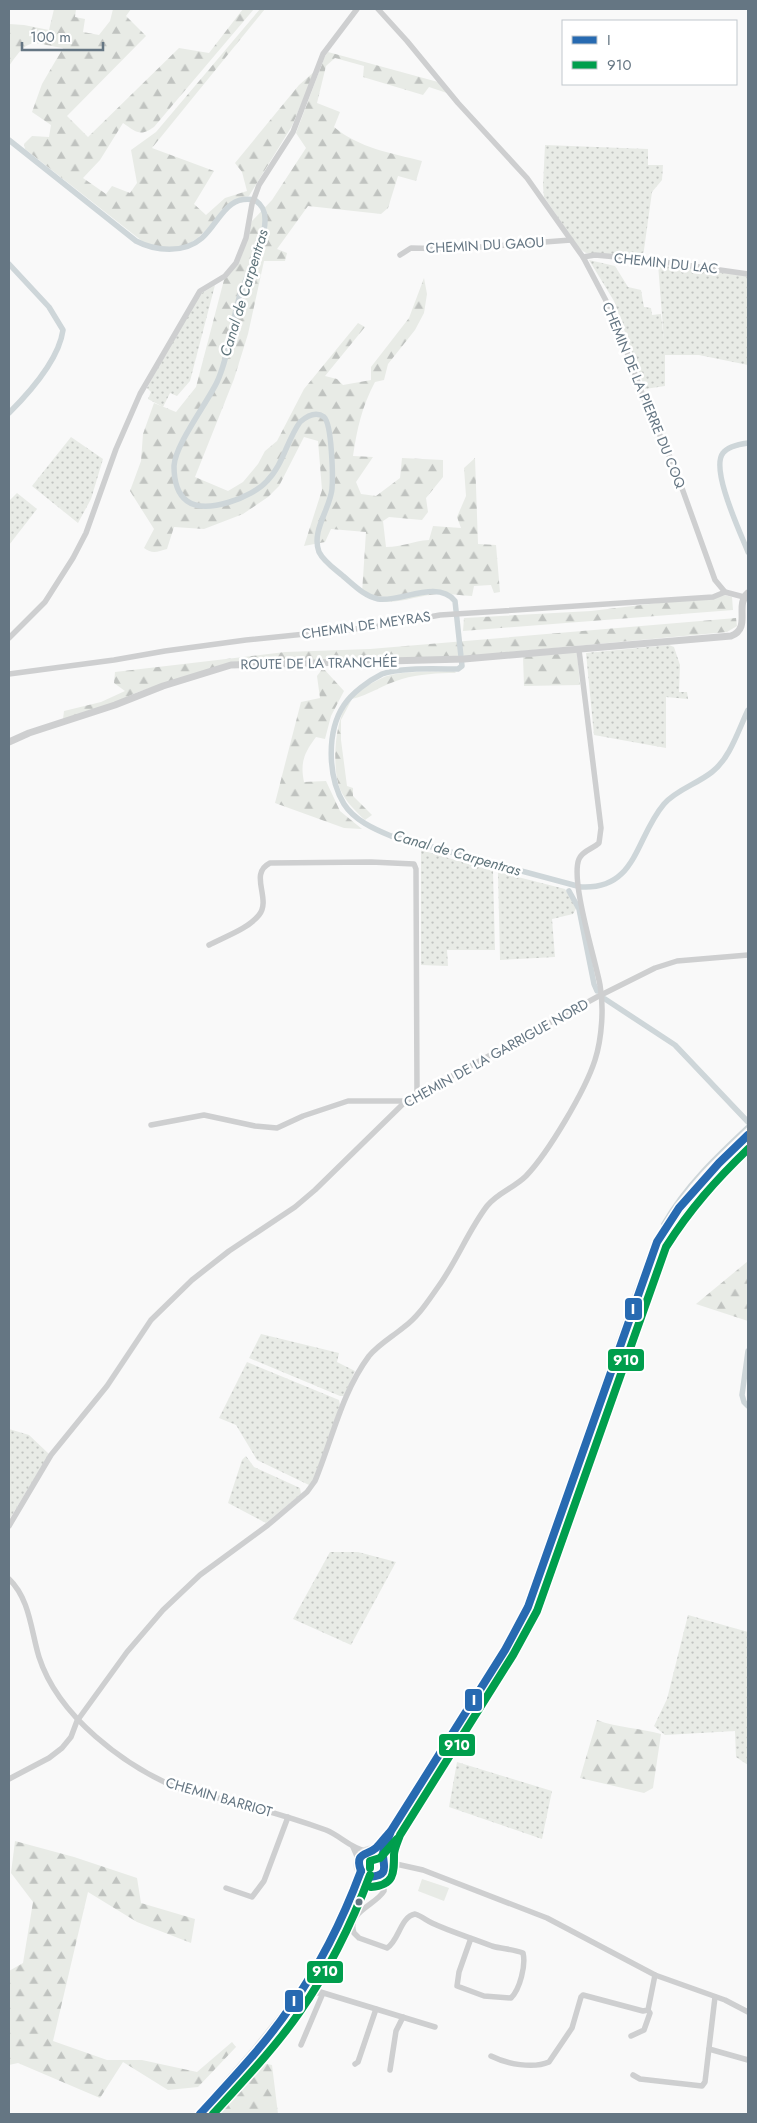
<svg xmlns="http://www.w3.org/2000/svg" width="757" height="2123" viewBox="0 0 757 2123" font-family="Jost,sans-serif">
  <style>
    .grass { fill: url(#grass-dots) }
    .forest { fill: url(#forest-firs) }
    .garden { fill: #e8ebe6 }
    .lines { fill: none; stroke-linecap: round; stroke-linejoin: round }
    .stream { stroke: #ced6d9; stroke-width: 2 }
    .canal { stroke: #ced6d9; stroke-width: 5.5 }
    .minor { stroke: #cecfd0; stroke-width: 5.5 }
    .tertiary { stroke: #cecfd0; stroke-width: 7 }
    .primary { stroke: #e1e2e2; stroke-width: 9 }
    .bus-1-casing { stroke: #fff; stroke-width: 11 }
    .bus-2-casing { stroke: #fff; stroke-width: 11 }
    .bus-1 { stroke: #276ab1; stroke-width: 8 }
    .bus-2 { stroke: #009e4d; stroke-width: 8 }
    .bus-dot { fill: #657683; stroke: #fff; stroke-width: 2 }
    .labels { text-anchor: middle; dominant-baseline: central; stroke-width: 5; stroke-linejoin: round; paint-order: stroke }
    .street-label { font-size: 14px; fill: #657683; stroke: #fff }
    .water-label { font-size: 15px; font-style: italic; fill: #60757c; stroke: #fff }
    .line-badge { stroke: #fff; stroke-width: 2 }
    .badge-label { font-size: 14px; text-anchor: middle; font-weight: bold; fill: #fff }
  </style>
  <defs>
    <pattern id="grass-dots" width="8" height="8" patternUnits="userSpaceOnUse" patternTransform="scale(1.25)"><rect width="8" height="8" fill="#e8ebe6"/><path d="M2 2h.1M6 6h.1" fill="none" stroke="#c0c3c0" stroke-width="1.8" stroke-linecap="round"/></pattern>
    <pattern id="forest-firs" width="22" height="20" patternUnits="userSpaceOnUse" patternTransform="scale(1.25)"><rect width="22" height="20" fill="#e8ebe6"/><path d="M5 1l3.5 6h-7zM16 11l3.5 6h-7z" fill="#c0c3c0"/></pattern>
  </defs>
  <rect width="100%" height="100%" fill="#f9f9f9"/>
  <g class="grass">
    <path d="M545,145L648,149V165H663L662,180L652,192L643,257L586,253L580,249L544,197L543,186Z"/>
    <path d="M589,260L615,266L628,287L641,290L644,307L651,308L652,315L661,314L664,341L658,264L748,276V365L699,355H665V386L645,389L614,301Z"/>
    <path d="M215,285L190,381L177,396L170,393L163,407L148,399L151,392L147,388L197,296Z"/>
    <path d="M71,437L103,459L91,499L78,523L32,486Z"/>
    <path d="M17,493L37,509L9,545V501Z"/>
    <path d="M669,645L674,647L680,665L679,692H687L688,699L666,697V748L594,735L586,653Z"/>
    <path d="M421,850L493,871L495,950H447L448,966L421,965Z"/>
    <path d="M498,872L565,889L577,907L573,914L552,919L555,957L500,960Z"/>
    <path d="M261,1334L339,1353L337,1362L355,1371L344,1396H340L249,1358Z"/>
    <path d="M247,1362L339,1400L340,1405L314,1480L309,1485L257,1460L236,1425L219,1418Z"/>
    <path d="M9,1429L29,1435L49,1454L9,1520Z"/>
    <path d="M246,1456L254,1467L300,1488L301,1494L266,1523L228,1503L242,1460Z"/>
    <path d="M330,1552H358L396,1562L351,1645L293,1619Z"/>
    <path d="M688,1615L748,1632V1765L736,1757L735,1731L665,1735L654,1726L667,1699Z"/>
    <path d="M457,1762L552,1791L542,1839L449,1807Z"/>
  </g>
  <g class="forest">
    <path d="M54,9H76L75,17L85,19L83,32L99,35L110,21L113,9H131L126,16L146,36L67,116L88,137L179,48L209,53L243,9H254L154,127C140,137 136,132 123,123L100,160L83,178L106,194L112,186L130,193L137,183L131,150L156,132L260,9H265L152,148L214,171L194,204L206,215L225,198L247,191L242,172L235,163L299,85L315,71L292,126L249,196C241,198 234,200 227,205C222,209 217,217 212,223C194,246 176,253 147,245L25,149L24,144L32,136L49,137L51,125L32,112L42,84L63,48C30,42 29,37 9,66V24L24,25L49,30Z"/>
    <path d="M328,52L438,82L447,93L429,87L423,95L363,77L364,66L335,58L326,66L317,103L340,112L334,127C359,148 391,153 422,161L416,181L398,176L388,208L381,214L308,206L277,249L287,253L285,261H264L248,334L234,379L195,477L228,491L243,482L258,464L265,451L277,441L304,389L358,323L365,327L325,376L337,379L343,385L371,380V367L409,318L424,278L427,294L424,313L415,330L388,364L384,380L375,382C362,406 357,429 353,456L373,457L356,482L361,494L376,496L400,478L402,458L443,460V477L426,498L428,512L422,520L389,517L383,521L386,547C403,547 412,541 429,540L433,526L461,528L457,517L466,496L464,468L475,458L478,544L496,545L500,592L494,593L491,585L474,586L472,596C460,596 449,593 437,594C412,596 384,611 362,593L366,532L331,529L325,542L304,546L322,490L318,441L304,437L279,486L268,497L243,514L204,529L174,527L167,549C157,552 152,554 144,548L154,529L130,491L141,461L143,434L154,403L176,412L196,387L225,276L231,273L241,257L252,221L272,200L306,148L296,133L325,56Z"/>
    <path d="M725,595L732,597L733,610L463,631L464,618L591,611Z"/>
    <path d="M736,618L737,626L727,632L458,657L253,662L183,677L138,692L114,703L63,719L64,711L101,702L125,691L114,683L115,672L285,652L370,649Z"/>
    <path d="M577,652L580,685L524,686L523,657Z"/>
    <path d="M323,668L344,691L331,716L325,739L316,737C304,753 300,763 304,782L326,781L340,811L362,829L344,828L275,803L301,702L320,698L317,676Z"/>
    <path d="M454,671L456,673C438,673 419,674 402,679C384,684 369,695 352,699L341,720V740L347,786L353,788V796L372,815L365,820C354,810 342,798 338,783C332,760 335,709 356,693C363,687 374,682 382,678C398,670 435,672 454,671Z"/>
    <path d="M748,1261V1321L696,1304Z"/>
    <path d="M597,1720C618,1728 640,1728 661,1734L653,1788L644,1793L580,1778Z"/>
    <path d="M15,1841L74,1857L137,1878L141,1903L195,1919L191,1943L137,1922L88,1892L53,2041L107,2060H142L197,2072L232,2042L236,2047L198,2087L168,2090L123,2062L100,2098L18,2063L9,2065V1971L23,1963L33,1902L11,1873Z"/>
    <path d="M255,2057L262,2063L272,2065L278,2114H205Z"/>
  </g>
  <path class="garden" d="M422,1879L449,1888L444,1901L418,1891Z"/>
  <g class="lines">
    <path class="stream" d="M662,1224C684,1185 716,1155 748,1125"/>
    <g class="canal">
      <path d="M9,140L136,241C155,251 184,254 202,238C220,222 226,194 255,200C262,205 265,210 265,219C266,240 246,275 239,298C231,325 229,356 217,382C207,403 175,445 174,466C174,478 176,493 187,501C206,515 253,497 267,481C283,465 287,440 300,422C307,416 316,411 324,417C332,424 333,477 332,489C330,509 311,531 319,552C324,562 335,569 343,576C354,585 364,596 378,599C400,603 437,579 455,601L462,666L458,669C439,669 399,667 382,674C368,681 352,693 344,705C326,732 328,778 344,804C354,820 374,829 391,836L581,887C637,890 635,838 664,804C676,790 697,784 712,772C730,758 738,731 748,710"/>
      <path d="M9,264L49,307L63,330C59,359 29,393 9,413"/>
      <path d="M748,443C741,444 728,446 723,453C710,469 741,534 748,552"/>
      <path d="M569,891L579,909L594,984L597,991"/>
      <path d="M605,999L675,1045L748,1122"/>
      <path d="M748,1351L742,1395L744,1402L748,1406"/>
    </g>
    <g class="minor">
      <path d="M378,9L407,41L458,103L527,178L583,257L613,314L647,407L674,466L715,580L725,592L744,597"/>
      <path d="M400,255L411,248L453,249L571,240"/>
      <path d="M583,257L595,255L650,260L748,274"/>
      <path d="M9,638L45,602L73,558L86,533L116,449L140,394L200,291L225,276L236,263L246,238L252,204L259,185L293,132L323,54L357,9"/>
      <path d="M9,674L114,660L165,651L246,640L374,627L440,615L713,597L725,592"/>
      <path d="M209,945C224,937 248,929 259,915C272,899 248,874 270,863L371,862L414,864L416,869L417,1094"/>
      <path d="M151,1125L204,1115L255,1126L277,1128L303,1116L348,1101H406"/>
      <path d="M9,1526L51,1455L107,1386L151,1320L192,1280L229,1251L295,1207L315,1190L406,1101L597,997L655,968L677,961L748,955"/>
      <path d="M9,1579C30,1599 31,1631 39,1657C58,1716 124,1766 180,1789C229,1800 278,1813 326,1830C341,1836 350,1848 366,1851"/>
      <path d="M9,1779L49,1758L62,1748L71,1737L77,1721L127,1652L163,1610L200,1575L268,1525L307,1492L315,1481C332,1440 342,1392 369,1356C379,1344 392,1337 404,1327C418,1317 428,1301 438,1287C457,1261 468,1231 487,1206C497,1193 514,1188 526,1176C548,1153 585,1091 595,1060C602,1038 604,1007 600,985C595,958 570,880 579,859C583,850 593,849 599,843L601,828L579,650"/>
      <path d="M353,1847L359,1861"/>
      <path d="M385,1860L396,1864L423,1870L547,1918L655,1975L725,2000L748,2012"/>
      <path d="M384,1871V1891C376,1905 346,1912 354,1933L359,1938L387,1948C399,1941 400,1917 415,1914C421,1916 426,1920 432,1923C451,1932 472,1938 492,1946C502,1949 513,1949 523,1953C526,1965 520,1989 511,1998L484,1996L457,1986L459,1972L471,1938"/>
      <path d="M375,1877L384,1884"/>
      <path d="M226,1888L252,1897L264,1881L288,1817"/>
      <path d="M304,1987L435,2027"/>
      <path d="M302,1991L307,1993H321"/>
      <path d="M631,2036L644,2030L650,2013L648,2010"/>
      <path d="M301,2045L323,1993"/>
      <path d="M709,2049L748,2060"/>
      <path d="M491,2056C507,2064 533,2069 549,2062L572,2028L581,1997L583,1995L643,2011L648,2010L655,1975"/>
      <path d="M355,2064L358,2062L376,2009"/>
      <path d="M390,2070L396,2031L403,2017"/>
      <path d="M633,2075L640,2079L702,2086L705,2082L715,1997"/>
    </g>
    <path class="tertiary" d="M9,742L29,733L115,705L163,686L231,665L464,659L731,636C752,628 734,605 748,593"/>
    <g class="primary">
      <path d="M374,1850L391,1831L505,1650L528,1607L638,1292L657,1242L679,1208L719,1163L748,1135"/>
      <circle cx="372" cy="1864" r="14"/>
      <path d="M347,1906L361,1871"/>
      <path d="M200,2114L254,2052L295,2001L370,1877"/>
    </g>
    <g class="bus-1-casing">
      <g id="bus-1">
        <path d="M361,1871C354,1852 367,1856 376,1848C381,1843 385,1837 390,1832"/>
        <path d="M370,1877C390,1875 383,1867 383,1854C383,1847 389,1838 391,1831L505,1650L528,1607L657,1242L679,1208L719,1163L748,1135"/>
        <path d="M200,2114C232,2079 265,2045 291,2006C321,1964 343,1919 361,1871"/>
      </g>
    </g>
    <g class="bus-2-casing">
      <g id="bus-2">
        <path d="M370,1868V1861L380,1858L397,1839"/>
        <path d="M371,1887C394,1885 394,1874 394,1855C394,1849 398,1841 400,1835L513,1655L537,1611L666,1247C690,1209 716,1180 748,1149"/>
        <path d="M213,2114C243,2081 274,2049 299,2013C329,1970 352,1923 370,1875"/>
      </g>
    </g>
    <use href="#bus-1" class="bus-1"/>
    <use href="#bus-2" class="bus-2"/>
  </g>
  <circle class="bus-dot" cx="359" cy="1902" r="4.5"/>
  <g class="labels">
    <g class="street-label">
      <text transform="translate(485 245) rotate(-3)">CHEMIN DU GAOU</text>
      <text transform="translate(666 263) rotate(6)">CHEMIN DU LAC</text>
      <text transform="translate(644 395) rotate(68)">CHEMIN DE LA PIERRE DU COQ</text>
      <text transform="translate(366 625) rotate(-8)">CHEMIN DE MEYRAS</text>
      <text transform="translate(319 663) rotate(-1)">ROUTE DE LA TRANCHÉE</text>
      <text transform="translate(496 1053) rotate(-29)">CHEMIN DE LA GARRIGUE NORD</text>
      <text transform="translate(219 1797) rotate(16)">CHEMIN BARRIOT</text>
    </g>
    <g class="water-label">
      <text transform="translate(244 293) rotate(-73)">Canal de Carpentras</text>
      <text transform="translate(457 853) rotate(16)">Canal de Carpentras</text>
    </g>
  </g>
  <g class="line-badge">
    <rect x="624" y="1297" width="19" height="24" rx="5" fill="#276ab1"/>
    <rect x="607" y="1348" width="38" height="24" rx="5" fill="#009e4d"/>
    <rect x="464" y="1688" width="19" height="24" rx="5" fill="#276ab1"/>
    <rect x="438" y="1733" width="38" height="24" rx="5" fill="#009e4d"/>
    <rect x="306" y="1960" width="38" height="24" rx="5" fill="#009e4d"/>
    <rect x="284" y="1989" width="20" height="24" rx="5" fill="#276ab1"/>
  </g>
  <g class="badge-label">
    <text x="633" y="1314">I</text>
    <text x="626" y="1365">910</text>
    <text x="474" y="1705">I</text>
    <text x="457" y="1750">910</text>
    <text x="325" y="1976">910</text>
    <text x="294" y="2006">I</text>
  </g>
  <rect width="757" height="2123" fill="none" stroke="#657683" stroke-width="20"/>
  <rect x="562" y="20" width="175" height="65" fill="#ffffff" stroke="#c1c8cd"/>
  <rect x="572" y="36" width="25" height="8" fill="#276ab1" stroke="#c1c8cd"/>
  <text x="607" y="45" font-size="15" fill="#657683">I</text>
  <rect x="572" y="61" width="25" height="8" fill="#009e4d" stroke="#c1c8cd"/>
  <text x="607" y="70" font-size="15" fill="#657683">910</text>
  <path d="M22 42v8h81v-8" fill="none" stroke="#657683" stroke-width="2.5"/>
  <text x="30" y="42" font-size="15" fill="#657683" stroke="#ffffff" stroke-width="4" paint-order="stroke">100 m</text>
</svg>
